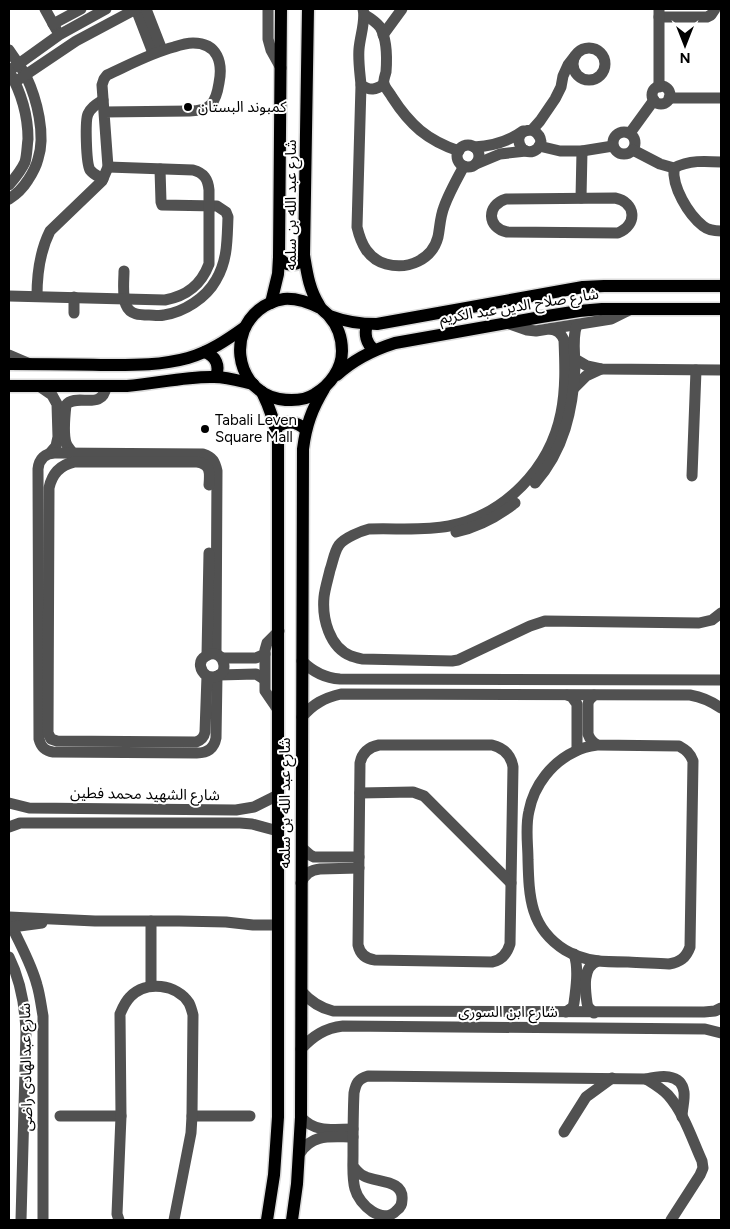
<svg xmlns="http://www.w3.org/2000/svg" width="730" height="1229" viewBox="0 0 730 1229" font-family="Figtree,'Noto Sans Arabic',sans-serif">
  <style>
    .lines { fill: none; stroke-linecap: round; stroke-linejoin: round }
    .major-casing { stroke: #dbdbdb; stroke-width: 15 }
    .minor { stroke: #515151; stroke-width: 11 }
    .major { stroke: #000; stroke-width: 12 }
    .poi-dot { fill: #000; stroke: #fff; stroke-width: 2 }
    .labels { text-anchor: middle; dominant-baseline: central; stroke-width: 4; stroke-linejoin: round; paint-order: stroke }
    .poi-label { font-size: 15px; fill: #000; stroke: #fff; text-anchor: start }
    .street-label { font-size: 15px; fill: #000; stroke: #fff }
  </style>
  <rect width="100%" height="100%" fill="#fff"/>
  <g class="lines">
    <g class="major-casing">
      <g id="major">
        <path d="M308,9L304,255C307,273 309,289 319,305C321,310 326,312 329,316C338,326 342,338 342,351C342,369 330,385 315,394C304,401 291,401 279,399C268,397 257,390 250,381C228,350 244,305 284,299C297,298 308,302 320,308"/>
        <path d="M279,257C286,268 299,267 304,255"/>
        <path d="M271,303L278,274L279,257L281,9"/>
        <path d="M330,316C346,322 360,324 377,324L583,287L604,286H721"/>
        <path d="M367,324C364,335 366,343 374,350"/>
        <path d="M205,352C216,356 220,366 216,376"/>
        <path d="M9,364C39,364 70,364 101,365C130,365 159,366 188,358C209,352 227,340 245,327"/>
        <path d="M337,375C354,359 373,350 395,343L541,317L579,311L602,309H721"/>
        <path d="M9,386H127C156,384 185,376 214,377C228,377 240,381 253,384"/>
        <path d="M262,392C270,408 275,423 278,441V1117L274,1175L267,1220"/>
        <path d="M276,428C286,420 297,421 306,430"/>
        <path d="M292,1220L297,1184L301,1117L303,449C306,425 312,409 324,389"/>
      </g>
    </g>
    <g class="minor">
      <path d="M45,9L56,29"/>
      <path d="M136,9L153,53"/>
      <path d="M146,9L162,50"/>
      <path d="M268,9V39L271,50L281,68"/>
      <path d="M363,9C366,20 360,36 359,49C358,61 360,73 361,85L357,227C361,244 368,259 386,264C408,270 432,260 438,237C440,227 440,217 444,207C449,193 457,179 464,166"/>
      <path d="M365,15C370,18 376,22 380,27C387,39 387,59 386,72C385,76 383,81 384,84C385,88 390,93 392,97C410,125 427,140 459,151"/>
      <path d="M659,17H707L711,15L715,9"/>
      <path d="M53,24L81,9"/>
      <path d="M383,35L402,9"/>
      <circle cx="589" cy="64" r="16"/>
      <path d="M9,50C15,59 21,67 26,76C37,99 46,135 38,159C36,167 32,174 28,180C23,188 17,194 9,199"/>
      <path d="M13,68L59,35L106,9"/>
      <path d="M9,71C21,92 28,114 28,139C27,146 27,155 25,162C21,171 15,178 9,185"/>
      <path d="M15,82L76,41L136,9"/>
      <path d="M361,85C370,91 376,90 384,84"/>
      <circle cx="661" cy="95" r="9"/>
      <path d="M659,87V9"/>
      <path d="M669,98H721"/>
      <path d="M103,100C97,104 91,107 88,114C85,120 86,163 90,170C94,175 98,176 103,179"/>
      <path d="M532,130C539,133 545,142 537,149C521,161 508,130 532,130L540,121L555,99L561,87L563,76L568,65L575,56"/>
      <circle cx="624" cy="143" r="11"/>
      <path d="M630,133L654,100"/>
      <circle cx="468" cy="156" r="11"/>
      <path d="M539,146L560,151H582L613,146"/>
      <path d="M474,147C493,146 508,142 523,131"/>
      <path d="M633,150L660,164L674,168C689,160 705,161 721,162"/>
      <path d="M476,164L500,154L526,151"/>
      <path d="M674,168C672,187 688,214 703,226C708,230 715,231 721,231"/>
      <path d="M581,198L582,151"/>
      <path d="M615,198C636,202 638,225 618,233L507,232C487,228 486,205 506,199Z"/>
      <path d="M124,271C124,281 122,296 126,305C130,315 140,315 149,315C153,315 159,316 164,315C184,312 206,298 216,280C228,260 227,239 228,217L226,212L217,206L162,205L161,202L160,169"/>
      <path d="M9,296L165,300C187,296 201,285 209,264V190C208,179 204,173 193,170L108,167"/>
      <path d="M37,296C37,274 40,251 50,231L102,181L108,167L102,85L104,79L107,75C129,65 151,53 174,47C180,45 187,43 193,43C218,43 223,63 219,83C216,102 211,111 190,111L104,112"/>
      <path d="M74,313V297"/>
      <path d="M507,323L527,330L536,331L611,319L631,309"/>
      <path d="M550,329C557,330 561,333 564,340C565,364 566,389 561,413C550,468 505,515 449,526C423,531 396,528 369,529C361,531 344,538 339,545C334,552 333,562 330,570C328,579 325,588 324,597C322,618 329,647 351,656C354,657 358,658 362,659L452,661L458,660L530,626L545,621L699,623L712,620L721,613"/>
      <path d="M9,355L30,364"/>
      <path d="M575,359L587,366L601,369L721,370"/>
      <path d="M39,386L52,395L57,404L58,437L56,446L50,453"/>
      <path d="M574,388L586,376L601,369"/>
      <path d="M74,457C73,451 68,449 66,443C63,433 65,414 66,405C76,392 103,412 106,386"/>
      <path d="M692,476L696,370"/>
      <path d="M535,483C564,450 573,410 575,367C575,354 572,337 577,325"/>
      <path d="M456,532C478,527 497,517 515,503"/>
      <path d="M216,654L217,471C215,462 213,457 203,454L55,453C45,453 39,459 38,469L39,739C41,747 45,751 53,752L197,753C208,753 214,748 216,738L217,676"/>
      <path d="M207,655L209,553"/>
      <path d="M222,658H256L265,654"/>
      <path d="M302,661C313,672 324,678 340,679L721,680"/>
      <path d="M219,675L256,674L264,679"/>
      <path d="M207,676C234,683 225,644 206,656C197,661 200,671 207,676L205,732C204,737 202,740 196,742L57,741L51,739L48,733L49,488C52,474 60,465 74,462H197C211,464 210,473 209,485"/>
      <path d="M567,695L572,697L577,704V750"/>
      <path d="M594,695L589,700L588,704V734C590,740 593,743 598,745L679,746C686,750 690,753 693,761L690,947C686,958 680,962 669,964C655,963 641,963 628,962C605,962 585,962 565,950C530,928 529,897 528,860C528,844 525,827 529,811C534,785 552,762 576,751C583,747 591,746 598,745"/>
      <path d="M278,710L265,691V650L267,643L279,631"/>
      <path d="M302,717C313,704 324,698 341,694L690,695C702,697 711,701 721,708"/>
      <path d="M379,745H492C504,748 511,755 513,767L510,944C507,954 502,960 492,962L375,960C366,959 360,954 358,945L360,763C362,753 369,747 379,745Z"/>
      <path d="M360,793L413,792L424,796L511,883"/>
      <path d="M9,803L29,808L236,810L254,807L278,795"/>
      <path d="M9,827L20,823H240L252,824L278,831"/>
      <path d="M302,848L310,855L314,857H359"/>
      <path d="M301,883C305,874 310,870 320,869L359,868"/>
      <path d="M9,917L95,921H179L226,922L253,925H278"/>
      <path d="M9,920C18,941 31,962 37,985C40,995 41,1005 43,1016V1220"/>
      <path d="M151,921V986"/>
      <path d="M12,927L42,923"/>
      <path d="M9,957C21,981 25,1006 26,1032L21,1220"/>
      <path d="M302,992C311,1002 320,1008 333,1011L704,1012L715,1011L721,1008"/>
      <path d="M566,1012L573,1007L574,1003C576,989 579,968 574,954"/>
      <path d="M594,1013L588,1007L587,1003C585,989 582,966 598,961"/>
      <path d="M301,1049C313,1036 325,1028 343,1026L705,1029L721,1033"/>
      <path d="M646,1079C659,1076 681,1072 684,1092C685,1100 682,1109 682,1117"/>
      <path d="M60,1116H121"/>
      <path d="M192,1116H250"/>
      <path d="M301,1117C315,1133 333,1129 353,1129"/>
      <path d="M564,1132L586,1097L612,1078"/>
      <path d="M300,1153C313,1133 331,1137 353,1137"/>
      <path d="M353,1166C356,1170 359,1174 364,1176C376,1183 404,1179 402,1200C402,1204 400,1208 397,1210C383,1226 359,1205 355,1189C352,1178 353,1166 353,1155C353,1134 353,1114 354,1093C356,1083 358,1079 368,1076L646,1079C654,1084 661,1088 668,1095C684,1113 692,1139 702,1161L703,1168L700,1175L671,1220"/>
      <path d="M119,1220L117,1214L121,1116L120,1014C123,1007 125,1002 130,997C146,980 177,984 189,1003C191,1007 192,1011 193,1015L192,1116L191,1133L174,1220"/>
    </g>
    <use href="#major" class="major"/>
  </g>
  <g class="poi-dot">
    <circle cx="188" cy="107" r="5"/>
    <circle cx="205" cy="429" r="5"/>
  </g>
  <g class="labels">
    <g class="poi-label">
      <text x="198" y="107">كمبوند البستان</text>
      <text x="215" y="420">Tabali Leven<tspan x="215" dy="17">Square Mall</tspan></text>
    </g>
    <g class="street-label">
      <text transform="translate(291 205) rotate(-90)">شارع عبد الله بن سلمه</text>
      <text transform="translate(519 306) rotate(-9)">شارع صلاح الدين عبد الكريم</text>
      <text transform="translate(145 794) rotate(1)">شارع الشهيد محمد فطين</text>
      <text transform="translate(285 803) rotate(-90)">شارع عبد الله بن سلمه</text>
      <text x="508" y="1012">شارع ابن السورى</text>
      <text transform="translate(26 1067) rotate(-91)">شارع عبدالهادى راضى</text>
    </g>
  </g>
  <rect width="730" height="1229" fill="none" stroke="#000000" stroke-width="20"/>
  <g transform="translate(685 45) rotate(180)" stroke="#ffffff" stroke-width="4" paint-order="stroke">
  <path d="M0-4L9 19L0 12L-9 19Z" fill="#000000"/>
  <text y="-8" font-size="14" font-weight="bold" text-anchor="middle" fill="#000000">N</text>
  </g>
</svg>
